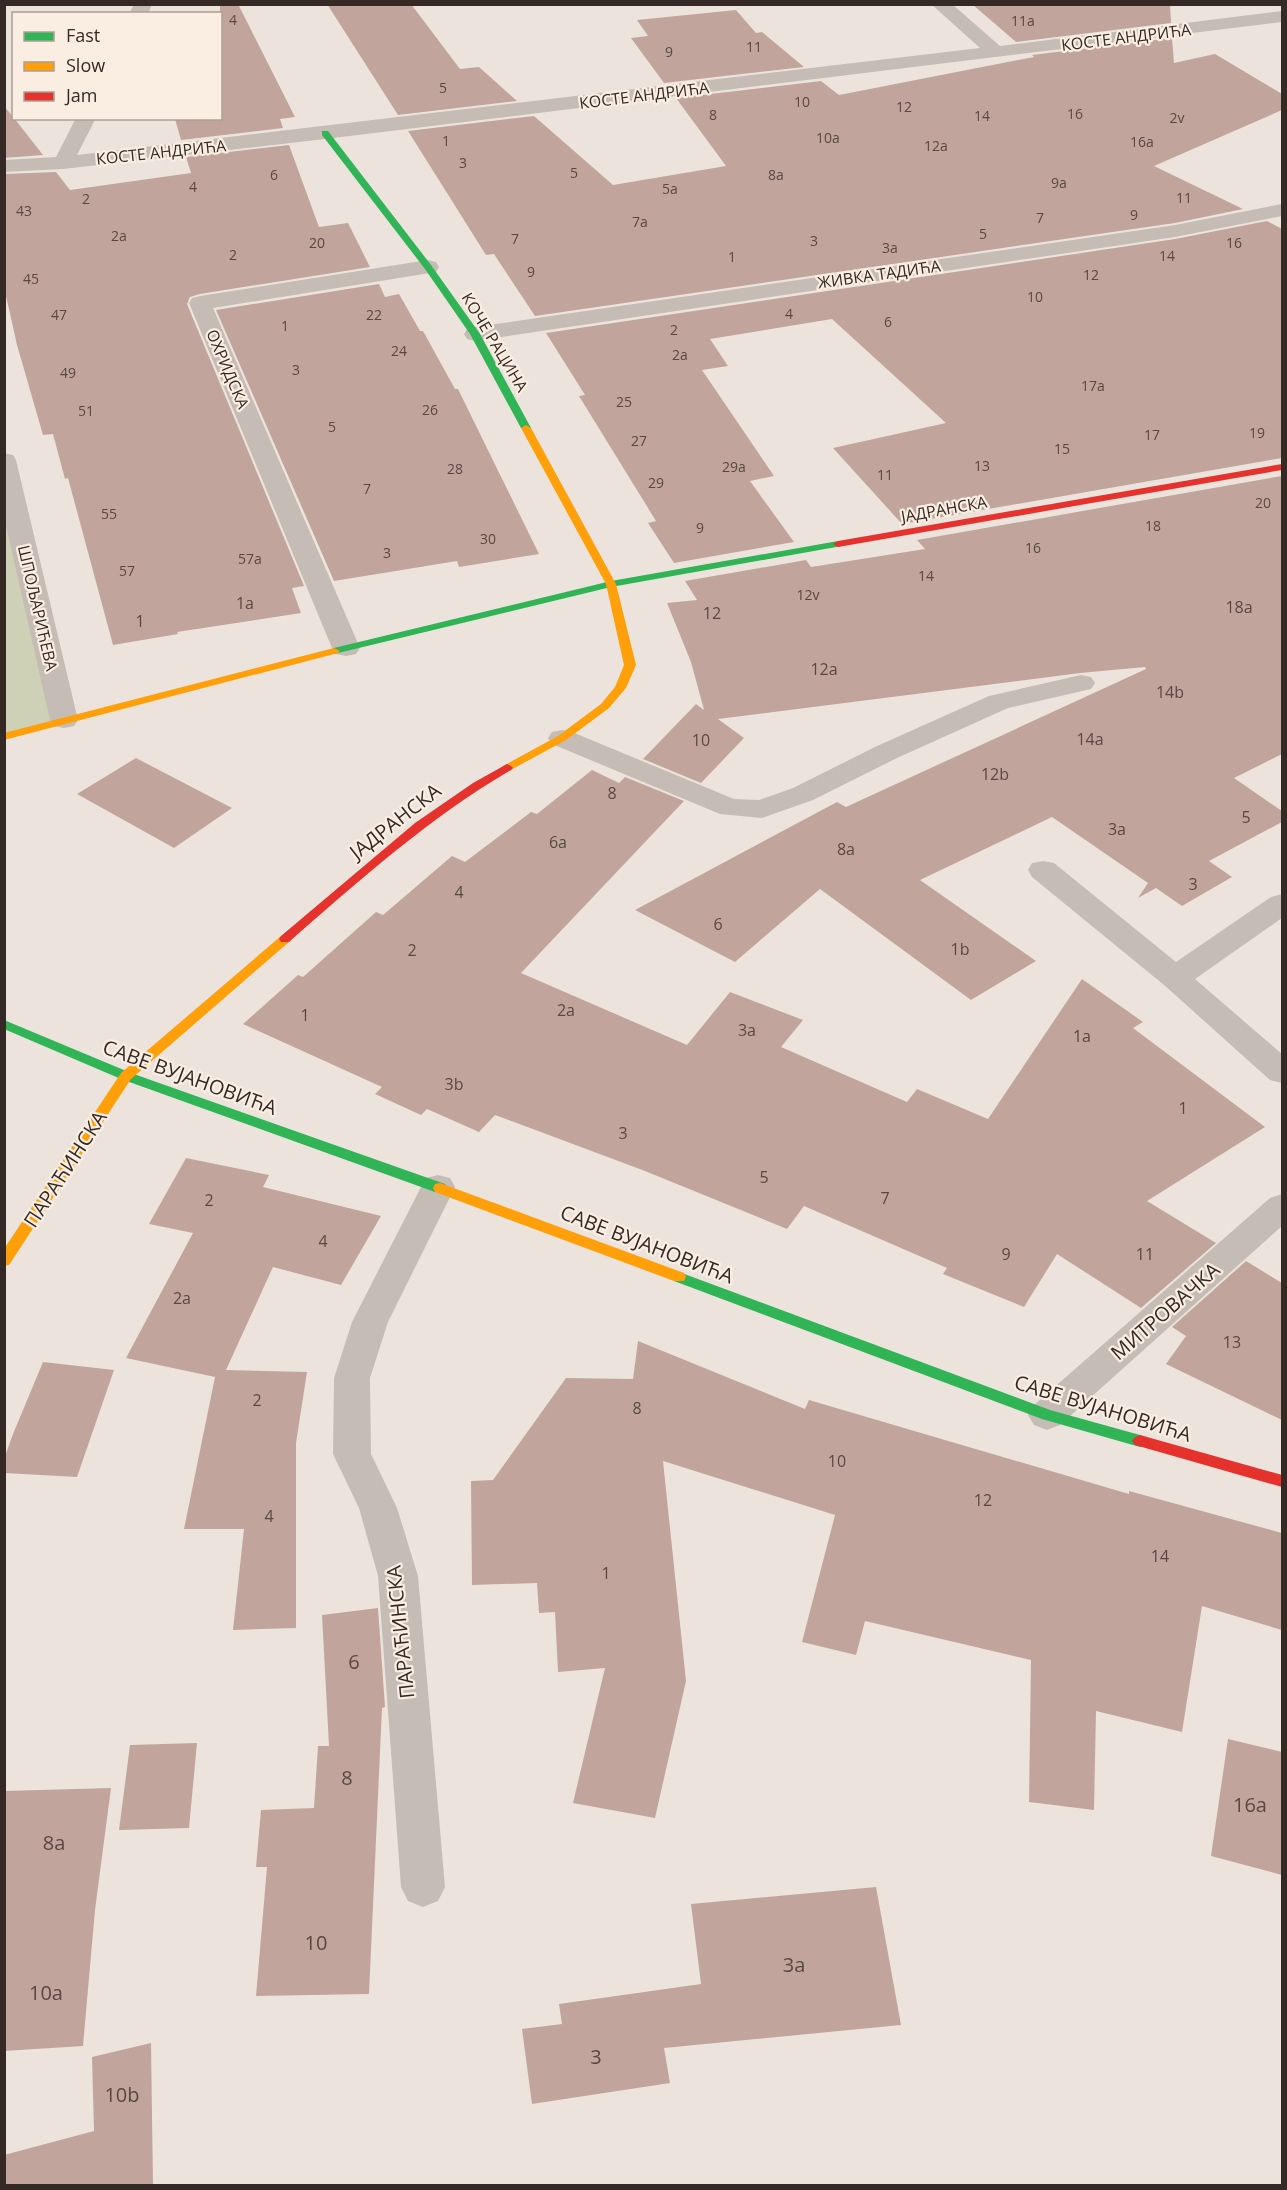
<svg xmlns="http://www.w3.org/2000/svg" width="1287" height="2190" viewBox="0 0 1287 2190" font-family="'Open Sans',sans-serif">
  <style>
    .green { fill: #ced1b6 }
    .building { fill: #c1a59d }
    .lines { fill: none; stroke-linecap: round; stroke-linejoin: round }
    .street { fill: #c5bcb6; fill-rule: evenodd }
    .fast { fill: #30b455; fill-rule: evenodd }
    .slow { fill: #ff9f0a; fill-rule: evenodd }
    .jam { fill: #e5322d; fill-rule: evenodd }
    .labels { text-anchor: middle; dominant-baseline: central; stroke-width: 4.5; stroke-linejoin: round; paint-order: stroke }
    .far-number-label { font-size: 14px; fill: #584843 }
    .far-street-label { font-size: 16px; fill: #352925; stroke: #faeee3 }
    .number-label { font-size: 16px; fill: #584843 }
    .street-label { font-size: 20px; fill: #352925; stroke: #faeee3 }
    .near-number-label { font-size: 20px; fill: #584843 }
  </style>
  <rect width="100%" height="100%" fill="#ece4dc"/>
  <path class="green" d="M4,460L64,720L4,737Z"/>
  <g class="building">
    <path d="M220,4H238L295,117L280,119L283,128L181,140L175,119L220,118Z"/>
    <path d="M327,4H411L460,69L479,67L517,101L398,115Z"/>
    <path d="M972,4H1170L1171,23L1016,42Z"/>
    <path d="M736,10L756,33L762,32L804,67L664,83L631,38L648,36L637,20Z"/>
    <path d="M1172,38L1174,63L1215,54L1282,94V110L1154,166L1243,209L1175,223L535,316L494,254L486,255L408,131L534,116L613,185L726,166L676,98L821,81L839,95L1034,57L1032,55Z"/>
    <path d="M4,106L14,118L43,155L4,158Z"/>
    <path d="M289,145L319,227L348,223L370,267L200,294L190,297L187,304L304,586L292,588L301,613L177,632L178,634L113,645L68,478L65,479L53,434L43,435L17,345L4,287V174L56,172L70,190L191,173L186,157Z"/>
    <path d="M1267,221L1282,229V458L902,524L833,448L946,423L832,319L710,339L728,366L702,370L774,476L750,481L794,542L674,563L648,523L656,521L579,396L585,395L546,333L1175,239Z"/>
    <path d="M379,284L385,297L399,294L420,331H423L455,389H458L539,554L459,567L457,561L334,581L216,310Z"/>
    <path d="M1282,476V754L1234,778L1282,811V822L1209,861L1232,877L1182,906L1156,888L1138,898L1148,883L1052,817L920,880L1036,961L971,1000L820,889L735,962L635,910L837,802L846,807L1146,669L1145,667L1080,673L718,719L744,738L701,783L643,759L696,704L704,710L691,662L667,603L697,600L685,581L806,560L811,567L925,549L917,540Z"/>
    <path d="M136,758L232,808L174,848L77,794Z"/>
    <path d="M592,770L619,783L625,777L684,801L521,973L687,1045L730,992L803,1020L781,1047L907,1102L917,1089L988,1119L1082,979L1143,1022L1133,1028L1265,1127L1147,1201L1216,1243L1141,1308L1057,1254L1024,1307L943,1274L947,1268L804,1206L787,1229L645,1171L495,1115L479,1132L427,1109L421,1115L375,1094L382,1087L243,1024L298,975L303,977L376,912L383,915L452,856L465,862L531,812L537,814Z"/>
    <path d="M186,1158L269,1175L263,1187L381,1216L341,1285L273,1267L226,1370L307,1372L296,1443V1628L233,1630L244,1529H184L215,1377L126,1358L193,1233L149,1224Z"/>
    <path d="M1246,1261L1282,1283V1420L1166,1364L1186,1336L1172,1327Z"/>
    <path d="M638,1341L805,1409L809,1400L1129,1494V1491L1282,1533V1630L1202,1606L1182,1732L1096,1711L1094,1810L1029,1802L1031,1660L865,1621L856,1655L802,1642L835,1515L663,1461L686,1681L655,1818L573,1803L605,1668L558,1672L555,1612L539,1613L537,1583L472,1585L471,1481L493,1480L566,1378L633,1379Z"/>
    <path d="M43,1362L114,1370L77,1477L4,1473V1459L13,1434Z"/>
    <path d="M378,1608L385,1707L382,1708L369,1994L256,1996L267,1867H256L261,1810L314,1808L318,1746H329L322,1615Z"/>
    <path d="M1228,1739L1282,1752V1875L1211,1856Z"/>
    <path d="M197,1743L189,1828L119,1830L130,1745Z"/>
    <path d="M111,1788L95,1910L83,2046L4,2051V1791Z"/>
    <path d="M876,1887L901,2025L664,2048L670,2083L532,2104L522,2029L562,2024L559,2004L701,1984L691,1904Z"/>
    <path d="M151,2043L153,2186H4V2155L94,2131L92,2057Z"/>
  </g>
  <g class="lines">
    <g class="street">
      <path d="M134,4H152L148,14H129Z"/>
      <path d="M931,4H952L1000,46L1282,11V22L325,139L63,169L4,172V160L56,157L76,118H96L77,155L980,48Z"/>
      <path d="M1282,204V216L1175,237L475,341L467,339L464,334L467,329L475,327L1175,225Z"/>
      <path d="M428,260L436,262L439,267L436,272L213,308L360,648L356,654L346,656L336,654L332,648L189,303L192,298L200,296Z"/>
      <path d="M4,453L13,455L16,460L78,720L74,726L64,728L54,726L50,720L4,517Z"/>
      <path d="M1081,675L1091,677L1095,683L1091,689L1008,708L897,758L813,800L762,818L720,814L552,744L548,738L552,732L562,730L572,732L734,799L759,800L793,788L877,746L989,696Z"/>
      <path d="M1043,861L1054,863L1176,962L1271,897L1282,894V918L1195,979L1282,1054V1083L1270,1080L1164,985L1032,877L1028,870L1032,863Z"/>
      <path d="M438,1175L450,1178L455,1187L388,1322L370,1378L371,1454L397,1508L418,1576L445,1887L438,1901L423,1907L408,1901L401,1887L378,1576L359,1508L333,1454L334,1378L352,1322L421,1187L426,1178Z"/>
      <path d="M1282,1194V1226L1060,1425L1047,1430L1034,1425L1028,1415L1034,1405L1270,1198Z"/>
    </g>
    <g class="fast">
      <path d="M322,131H328L431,265L480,334L531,428L529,430L521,428L470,334L425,269L322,135Z"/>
      <path d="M838,541L843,544L842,546L611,587L334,654L328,651L334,648L611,581Z"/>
      <path d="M4,1020L131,1073L445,1184L447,1188L445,1192H435L121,1079L4,1029Z"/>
      <path d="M679,1272L1050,1410L1140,1435L1145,1437L1148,1441L1145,1445L1140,1447L1042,1419L674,1281L672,1277L674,1273Z"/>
    </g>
    <g class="slow">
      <path d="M526,425L531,428L616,584L636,665L626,688L609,708L566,740L507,772L503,770L501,768L503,766L558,736L601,704L615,687L624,665L606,584L521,428Z"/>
      <path d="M334,648L340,651L338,653L4,740V733Z"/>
      <path d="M285,935L289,936L291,939L289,942L131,1079L9,1265L4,1266V1249L121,1073L281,936Z"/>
      <path d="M440,1183L684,1273L686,1277L684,1281H674L435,1192L433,1188L435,1184Z"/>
    </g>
    <g class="jam">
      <path d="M1282,464V470L838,547L833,544L838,541Z"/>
      <path d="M507,764L511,766L513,768L511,770C429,818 360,880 289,942H281L279,939L281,936L415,823L473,783Z"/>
      <path d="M1140,1435L1282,1475V1487L1135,1445L1132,1441L1135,1437Z"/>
    </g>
  </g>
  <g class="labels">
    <g class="far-number-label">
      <text x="233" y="19">4</text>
      <text x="1023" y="20">11a</text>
      <text x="754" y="46">11</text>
      <text x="669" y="51">9</text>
      <text x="443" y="87">5</text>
      <text x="802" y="101">10</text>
      <text x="904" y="106">12</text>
      <text x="1075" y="113">16</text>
      <text x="713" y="114">8</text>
      <text x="982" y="115">14</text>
      <text x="1177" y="117">2v</text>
      <text x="828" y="137">10a</text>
      <text x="446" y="140">1</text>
      <text x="1142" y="141">16a</text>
      <text x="936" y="145">12a</text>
      <text x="463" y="162">3</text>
      <text x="574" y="172">5</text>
      <text x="274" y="174">6</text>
      <text x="776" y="174">8a</text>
      <text x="1059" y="182">9a</text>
      <text x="193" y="186">4</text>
      <text x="670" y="188">5a</text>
      <text x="1184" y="197">11</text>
      <text x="86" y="198">2</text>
      <text x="24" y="210">43</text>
      <text x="1134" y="214">9</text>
      <text x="1040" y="217">7</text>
      <text x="640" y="221">7a</text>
      <text x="983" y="233">5</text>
      <text x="119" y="235">2a</text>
      <text x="515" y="238">7</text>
      <text x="814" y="240">3</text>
      <text x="317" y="242">20</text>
      <text x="1234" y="242">16</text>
      <text x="890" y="247">3a</text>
      <text x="233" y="254">2</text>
      <text x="1167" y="255">14</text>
      <text x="732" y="256">1</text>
      <text x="531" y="271">9</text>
      <text x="1091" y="274">12</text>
      <text x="31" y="278">45</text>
      <text x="1035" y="296">10</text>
      <text x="789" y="313">4</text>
      <text x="59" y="314">47</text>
      <text x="374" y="314">22</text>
      <text x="888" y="321">6</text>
      <text x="285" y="325">1</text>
      <text x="674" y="329">2</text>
      <text x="399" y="350">24</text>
      <text x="680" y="354">2a</text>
      <text x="296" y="369">3</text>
      <text x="68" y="372">49</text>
      <text x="1093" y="385">17a</text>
      <text x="624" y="401">25</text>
      <text x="430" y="409">26</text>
      <text x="86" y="410">51</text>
      <text x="332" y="426">5</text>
      <text x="1257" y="432">19</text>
      <text x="1152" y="434">17</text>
      <text x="639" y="440">27</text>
      <text x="1062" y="448">15</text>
      <text x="982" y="465">13</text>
      <text x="734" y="466">29a</text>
      <text x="455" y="468">28</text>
      <text x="885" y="474">11</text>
      <text x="656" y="482">29</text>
      <text x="367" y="488">7</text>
      <text x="1263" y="502">20</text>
      <text x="109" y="513">55</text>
      <text x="1153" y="525">18</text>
      <text x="700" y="527">9</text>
      <text x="488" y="538">30</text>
      <text x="1033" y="547">16</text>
      <text x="387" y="552">3</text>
      <text x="250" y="558">57a</text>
      <text x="127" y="570">57</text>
      <text x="926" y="575">14</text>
      <text x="808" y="594">12v</text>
    </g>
    <g class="far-street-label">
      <text transform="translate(1126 37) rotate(-7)">КОСТЕ АНДРИЋА</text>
      <text transform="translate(644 95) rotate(-7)">КОСТЕ АНДРИЋА</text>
      <text transform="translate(161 152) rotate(-6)">КОСТЕ АНДРИЋА</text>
      <text transform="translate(879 274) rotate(-8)">ЖИВКА ТАДИЋА</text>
      <text transform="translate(495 342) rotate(59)">КОЧЕ РАЦИНА</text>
      <text transform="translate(228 369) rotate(67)">ОХРИДСКА</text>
      <text transform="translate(944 509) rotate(-10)">ЈАДРАНСКА</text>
      <text transform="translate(38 608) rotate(77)">ШПОЉАРИЋЕВА</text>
    </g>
    <g class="number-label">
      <text x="245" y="603">1a</text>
      <text x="1239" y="607">18a</text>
      <text x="712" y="613">12</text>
      <text x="140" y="621">1</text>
      <text x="824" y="669">12a</text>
      <text x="1170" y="692">14b</text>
      <text x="1090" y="739">14a</text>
      <text x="701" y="740">10</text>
      <text x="995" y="774">12b</text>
      <text x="612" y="793">8</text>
      <text x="1246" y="817">5</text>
      <text x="1117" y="829">3a</text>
      <text x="558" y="842">6a</text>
      <text x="846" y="849">8a</text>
      <text x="1193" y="884">3</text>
      <text x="459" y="892">4</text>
      <text x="718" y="924">6</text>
      <text x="960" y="949">1b</text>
      <text x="412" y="950">2</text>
      <text x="566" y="1010">2a</text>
      <text x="305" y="1015">1</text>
      <text x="747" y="1030">3a</text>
      <text x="1082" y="1036">1a</text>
      <text x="454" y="1084">3b</text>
      <text x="1183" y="1108">1</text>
      <text x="623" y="1133">3</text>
      <text x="764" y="1177">5</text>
      <text x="885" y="1198">7</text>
      <text x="209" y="1200">2</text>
      <text x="323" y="1241">4</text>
      <text x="1006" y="1254">9</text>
      <text x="1145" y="1254">11</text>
      <text x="182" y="1298">2a</text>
      <text x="1232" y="1342">13</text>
      <text x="257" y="1400">2</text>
      <text x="637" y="1408">8</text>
      <text x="837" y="1461">10</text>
      <text x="983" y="1500">12</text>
      <text x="269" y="1516">4</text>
      <text x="1160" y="1556">14</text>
      <text x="606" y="1573">1</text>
    </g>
    <g class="street-label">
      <text transform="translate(395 821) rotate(-38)">ЈАДРАНСКА</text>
      <text transform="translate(190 1077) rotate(20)">САВЕ ВУЈАНОВИЋА</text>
      <text transform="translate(65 1169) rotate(-57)">ПАРАЋИНСКА</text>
      <text transform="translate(647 1244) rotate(21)">САВЕ ВУЈАНОВИЋА</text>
      <text transform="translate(1165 1311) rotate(-41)">МИТРОВАЧКА</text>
      <text transform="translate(1103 1408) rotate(17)">САВЕ ВУЈАНОВИЋА</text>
      <text transform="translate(400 1632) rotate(-96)">ПАРАЋИНСКА</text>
    </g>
    <g class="near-number-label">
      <text x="354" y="1661">6</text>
      <text x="347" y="1777">8</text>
      <text x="1250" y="1804">16a</text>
      <text x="54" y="1842">8a</text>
      <text x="316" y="1942">10</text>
      <text x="794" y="1964">3a</text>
      <text x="46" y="1992">10a</text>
      <text x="596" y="2056">3</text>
      <text x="122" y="2094">10b</text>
    </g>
  </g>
  <rect width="1287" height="2190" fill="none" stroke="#352925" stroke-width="12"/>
  <rect x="12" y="12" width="210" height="108" fill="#faeee3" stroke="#ab9f97" stroke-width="1.5"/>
  <rect x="24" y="32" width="30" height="9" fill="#30b455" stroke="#ab9f97" stroke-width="1.5"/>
  <text x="66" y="42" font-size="18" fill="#352925">Fast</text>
  <rect x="24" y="62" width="30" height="9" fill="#ff9f0a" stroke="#ab9f97" stroke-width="1.5"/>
  <text x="66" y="72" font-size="18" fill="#352925">Slow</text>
  <rect x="24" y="92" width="30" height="9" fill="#e5322d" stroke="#ab9f97" stroke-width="1.5"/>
  <text x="66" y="102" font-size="18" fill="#352925">Jam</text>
</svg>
